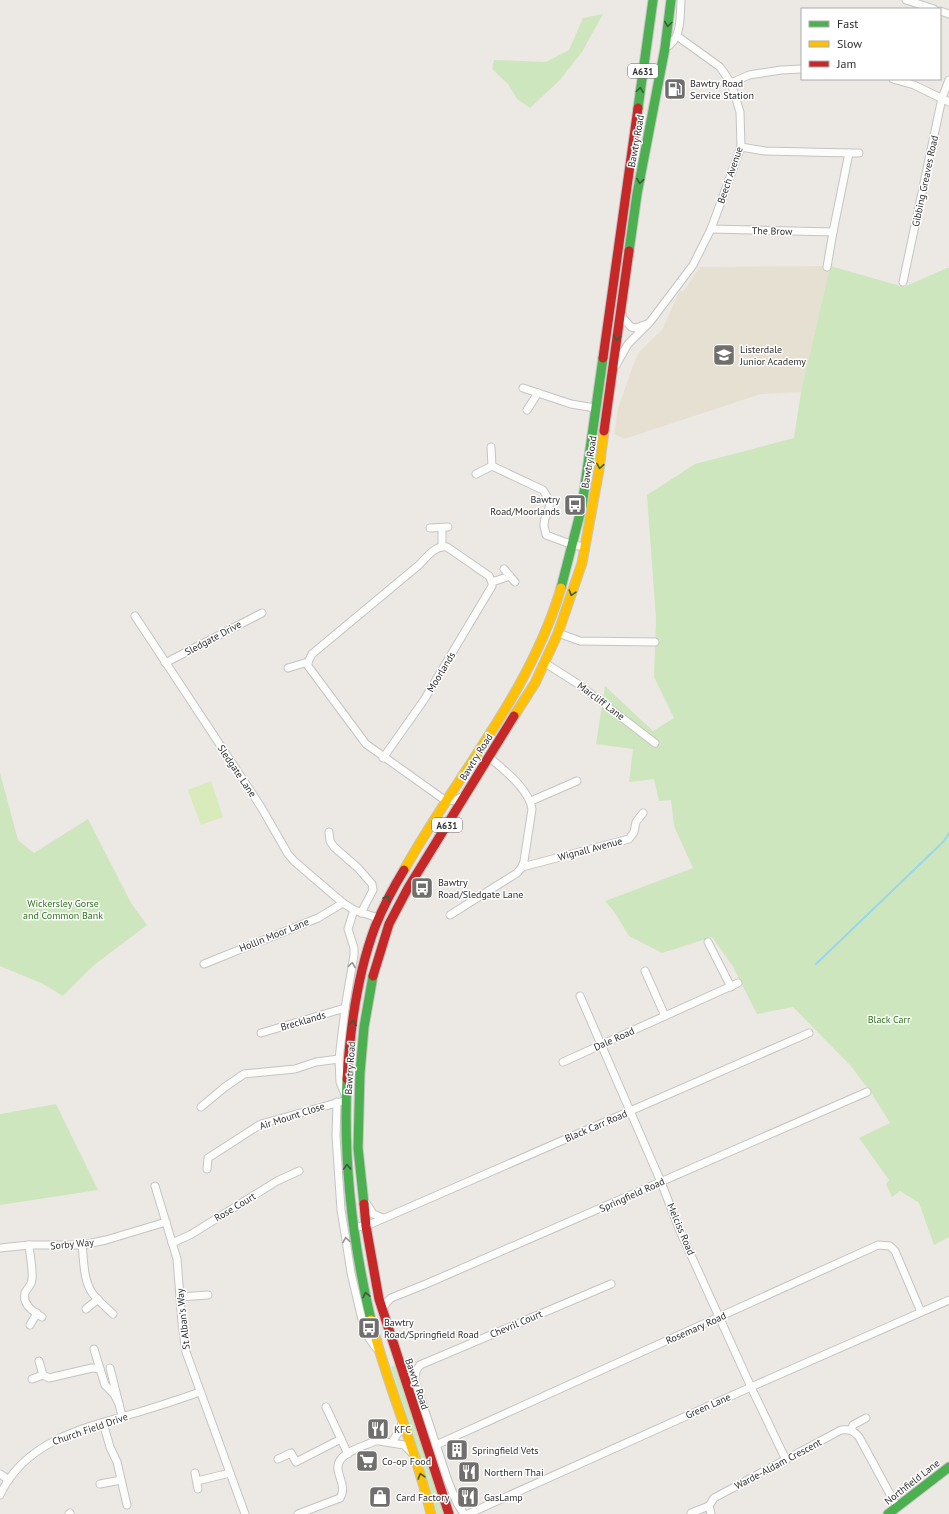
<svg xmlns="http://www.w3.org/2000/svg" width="949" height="1514" viewBox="0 0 949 1514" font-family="'PT Sans',sans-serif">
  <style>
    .education { fill: #e6e0d3 }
    .green { fill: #cee6be }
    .pitch { fill: #d9eabb }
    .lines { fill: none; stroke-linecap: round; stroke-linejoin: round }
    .stream { stroke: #99d6ec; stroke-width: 2 }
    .street-casing { stroke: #c5c4c5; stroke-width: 9 }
    .fast-casing { stroke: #c5c4c5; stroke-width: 11 }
    .slow-casing { stroke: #c5c4c5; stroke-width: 11 }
    .jam-casing { stroke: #c5c4c5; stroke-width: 11 }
    .street { stroke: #fcfcfb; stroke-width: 7 }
    .fast { stroke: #4caf50; stroke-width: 9 }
    .slow { stroke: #ffc107; stroke-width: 9 }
    .jam { stroke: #c62828; stroke-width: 9 }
    .oneway { stroke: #385b3a }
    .oneway2 { stroke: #959594 }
    .labels { text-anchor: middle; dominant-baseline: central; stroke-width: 3; stroke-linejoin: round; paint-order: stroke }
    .shield { fill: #fff; stroke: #6d6d6d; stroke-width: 1 }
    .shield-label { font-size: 9px; font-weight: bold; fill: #2e2e2e }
    .poi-label { font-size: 10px; fill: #2e2e2e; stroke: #fff; text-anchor: start }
    .street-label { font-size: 10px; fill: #2e2e2e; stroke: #fff }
    .park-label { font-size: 10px; fill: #2c6e1b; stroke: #fff }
  </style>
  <rect width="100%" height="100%" fill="#ece8e4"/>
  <path class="education" d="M830,266L801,392L761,394L624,439L614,434L618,408L635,360L640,351L662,330L680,290L683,292L700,267Z"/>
  <g class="green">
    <path d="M603,14L582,52L559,81L530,108L517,99L508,84L492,69L494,60L546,62L569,50L583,18Z"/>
    <path d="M830,266L904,287L947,268H949V1237L934,1245L919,1203L900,1191L892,1197L886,1184L889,1180L859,1138L890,1123L872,1094L850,1065L793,1007L757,1014L732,965L712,937L662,953L629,936L615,913L605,901L693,868L674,826L671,800L659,801L654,779L629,782L633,749L596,744L605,686L653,731L674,718L654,677L656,619L647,495L695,464L794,438L801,392Z"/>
    <path d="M0,773L18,840L34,853L88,819L131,903L147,925L94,965L63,996L43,984L0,966Z"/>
    <path d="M56,1104L98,1190L0,1205V1114Z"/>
    <path d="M396,1365L444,1514H437L430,1487L391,1367Z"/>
  </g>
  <path class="pitch" d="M211,781L223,817L201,825L188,790Z"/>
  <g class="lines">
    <path class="stream" d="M816,964L944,841L949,833"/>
    <g class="street-casing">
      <g id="street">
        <path d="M906,0L934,9"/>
        <path d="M940,11L949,14"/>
        <path d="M665,48C682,40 680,17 681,0"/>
        <path d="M893,79L914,85L949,102"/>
        <path d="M731,83L749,75L781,70L802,69"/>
        <path d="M849,153H859"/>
        <path d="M711,229L833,232L849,153L765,151L741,147"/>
        <path d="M827,267L833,232"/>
        <path d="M903,282L942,98L949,80"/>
        <path d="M622,314L623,318L631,327L636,328L647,324"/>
        <path d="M616,365L628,344L650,322L693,265L711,229L741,147L740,112L731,83L720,67L677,36"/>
        <path d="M523,388L571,404L595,408"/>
        <path d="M527,410L538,393"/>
        <path d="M491,447L492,466L543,490C557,510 544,509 544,525C544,528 546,532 546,535L573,545L585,547"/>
        <path d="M476,474L492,466"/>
        <path d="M430,528L448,527"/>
        <path d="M442,528V546"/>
        <path d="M504,569L515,582"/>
        <path d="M492,582L510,576"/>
        <path d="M135,616L261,807L288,854L294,861L343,903L354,910"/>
        <path d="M558,633L580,641L655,642"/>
        <path d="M165,663L262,613"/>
        <path d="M545,663L578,684L655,743"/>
        <path d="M288,668L308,662"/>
        <path d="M383,758L424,700L492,586V582L489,576L447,547C435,545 427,557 419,565L312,654L308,662V666L366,744L446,801L456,800L463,796"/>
        <path d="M531,801L577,781"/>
        <path d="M329,832L330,841L334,847L358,868L372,884L373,890L361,913"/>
        <path d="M522,867L629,839L634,832L636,822L643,813"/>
        <path d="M450,915L517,873L522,867L524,861L532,809C529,789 504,770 489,757"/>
        <path d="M708,942L731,987"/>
        <path d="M204,964L318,918L343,903"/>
        <path d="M645,971L665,1016"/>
        <path d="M580,996L661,1182L680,1231L751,1387L786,1460"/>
        <path d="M261,1033L345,1008"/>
        <path d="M563,1062L738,983"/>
        <path d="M337,1102L336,1136L341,1210L345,1234L351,1273L363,1324L366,1334L376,1348"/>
        <path d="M201,1107L225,1087L244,1074L295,1069L316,1062L339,1059"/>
        <path d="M207,1169L208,1158L261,1124L347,1100L340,1082L339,1059L345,1008L354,955V948L348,929L354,910L378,918"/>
        <path d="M155,1186L177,1259L182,1323L186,1352L245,1514"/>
        <path d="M366,1203L373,1214L383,1218"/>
        <path d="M353,1228L371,1224L809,1033"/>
        <path d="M172,1243L190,1235L277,1181L299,1171"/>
        <path d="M29,1245C30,1256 33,1269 32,1279C32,1285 27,1288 25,1293C22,1305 34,1312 42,1317"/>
        <path d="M82,1245C84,1260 83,1281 93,1294C98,1301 107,1308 113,1314"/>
        <path d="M0,1248L29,1245H82L106,1240L166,1222"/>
        <path d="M180,1297L208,1295"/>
        <path d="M86,1309L98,1299"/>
        <path d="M383,1310L386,1303L391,1298L426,1284L867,1092"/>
        <path d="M30,1325L37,1313"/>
        <path d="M94,1349L100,1369"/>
        <path d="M39,1361L43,1375L49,1378L92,1368L100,1369L105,1385L114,1394L119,1404"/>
        <path d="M110,1368L122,1416"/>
        <path d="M32,1379L43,1375"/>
        <path d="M326,1407L348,1454"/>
        <path d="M103,1423L110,1447L117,1462L127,1505"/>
        <path d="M851,1430L853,1425L866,1418"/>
        <path d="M392,1442L400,1430L402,1423"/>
        <path d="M436,1445L878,1245L890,1246L895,1251L921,1312"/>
        <path d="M278,1459L291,1453L296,1462L341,1439"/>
        <path d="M195,1473L198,1489"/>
        <path d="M0,1474L9,1480"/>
        <path d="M197,1481L230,1473"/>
        <path d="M100,1484L121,1480"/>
        <path d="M0,1495C25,1440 87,1427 139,1412C159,1406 180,1399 200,1392"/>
        <path d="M691,1513L709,1506"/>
        <path d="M69,1514L70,1513"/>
        <path d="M298,1514L340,1498C349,1484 331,1471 341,1459C348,1450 365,1446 375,1441H379L404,1445L411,1452"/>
        <path d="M464,1514L457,1503L448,1481L415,1381C414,1374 416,1370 420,1365L611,1284"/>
        <path d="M468,1514L751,1387L949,1300"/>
        <path d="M711,1514L709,1506L714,1498L841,1430C849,1429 853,1430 859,1437L897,1507"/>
      </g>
    </g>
    <g class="fast-casing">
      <g id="fast">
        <path d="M638,108L653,0"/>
        <path d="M629,251L637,194L665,48L671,0"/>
        <path d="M561,588L582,506L603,358"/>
        <path d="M347,1079C343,1161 352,1240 371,1320"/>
        <path d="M364,1204L358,1148L360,1073L364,1027L373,976"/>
        <path d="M888,1514L949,1467"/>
      </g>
    </g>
    <g class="slow-casing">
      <g id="slow">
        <path d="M514,716L535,683L558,633L582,563L599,470L604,431"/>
        <path d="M404,870C456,776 530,693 561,588"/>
        <path d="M371,1320C387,1386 416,1448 431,1514"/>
      </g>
    </g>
    <g class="jam-casing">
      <g id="jam">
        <path d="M603,358L638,108"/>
        <path d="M604,431L629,251"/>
        <path d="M373,976L389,924L408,888L514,716"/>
        <path d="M347,1079C350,1028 357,975 375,927C383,907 393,888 404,870"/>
        <path d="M364,1204L366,1226L379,1299L449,1514"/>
      </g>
    </g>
    <use href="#street" class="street"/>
    <use href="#fast" class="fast"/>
    <use href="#slow" class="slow"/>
    <use href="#jam" class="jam"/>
  </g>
  <defs><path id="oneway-chevron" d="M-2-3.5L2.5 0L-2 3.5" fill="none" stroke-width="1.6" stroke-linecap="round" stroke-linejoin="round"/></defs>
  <g class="oneway">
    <use href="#oneway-chevron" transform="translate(668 24) rotate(98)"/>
    <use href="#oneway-chevron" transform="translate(640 90) rotate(-82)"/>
    <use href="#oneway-chevron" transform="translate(640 181) rotate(99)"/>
    <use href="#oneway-chevron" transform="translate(617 338) rotate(98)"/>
    <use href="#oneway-chevron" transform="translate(600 466) rotate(99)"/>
    <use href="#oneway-chevron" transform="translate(572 593) rotate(107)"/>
    <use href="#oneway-chevron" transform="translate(387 898) rotate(-63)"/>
    <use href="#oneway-chevron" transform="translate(353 1023) rotate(-82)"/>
    <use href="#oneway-chevron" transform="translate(347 1167) rotate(-92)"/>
    <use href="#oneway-chevron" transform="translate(366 1295) rotate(-102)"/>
    <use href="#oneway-chevron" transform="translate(421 1476) rotate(-107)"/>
  </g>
  <g class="oneway2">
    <use href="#oneway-chevron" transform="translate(352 965) rotate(-81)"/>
    <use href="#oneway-chevron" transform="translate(346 1240) rotate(-99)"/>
  </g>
  <defs>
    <g id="fuel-square" transform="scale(1.15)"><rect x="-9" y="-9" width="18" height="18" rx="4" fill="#706f6e" stroke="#fff"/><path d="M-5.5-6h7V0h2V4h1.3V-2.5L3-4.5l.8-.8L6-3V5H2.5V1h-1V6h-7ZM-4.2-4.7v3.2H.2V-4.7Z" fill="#fff"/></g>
    <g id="school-square" transform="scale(1.15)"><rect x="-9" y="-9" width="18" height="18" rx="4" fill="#706f6e" stroke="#fff"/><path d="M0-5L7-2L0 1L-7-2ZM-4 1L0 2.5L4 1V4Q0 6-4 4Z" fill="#fff"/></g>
    <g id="bus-square" transform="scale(1.15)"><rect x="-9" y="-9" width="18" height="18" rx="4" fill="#706f6e" stroke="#fff"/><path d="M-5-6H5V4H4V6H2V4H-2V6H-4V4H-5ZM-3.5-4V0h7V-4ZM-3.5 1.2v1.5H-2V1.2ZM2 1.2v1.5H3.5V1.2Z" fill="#fff"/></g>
    <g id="restaurant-square" transform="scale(1.15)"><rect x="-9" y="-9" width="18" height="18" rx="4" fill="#706f6e" stroke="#fff"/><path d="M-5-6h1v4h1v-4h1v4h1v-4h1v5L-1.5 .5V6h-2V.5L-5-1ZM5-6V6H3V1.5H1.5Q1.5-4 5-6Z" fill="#fff"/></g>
    <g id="building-square" transform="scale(1.15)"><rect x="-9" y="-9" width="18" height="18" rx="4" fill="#706f6e" stroke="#fff"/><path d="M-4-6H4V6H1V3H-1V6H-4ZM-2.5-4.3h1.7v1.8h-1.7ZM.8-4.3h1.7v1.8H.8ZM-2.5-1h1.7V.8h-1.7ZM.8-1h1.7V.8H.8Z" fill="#fff"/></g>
    <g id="supermarket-square" transform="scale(1.15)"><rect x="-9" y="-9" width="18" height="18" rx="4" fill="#706f6e" stroke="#fff"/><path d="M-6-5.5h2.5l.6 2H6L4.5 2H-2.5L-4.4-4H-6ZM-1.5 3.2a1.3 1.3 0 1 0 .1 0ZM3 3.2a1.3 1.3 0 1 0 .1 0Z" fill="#fff"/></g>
    <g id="shop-square" transform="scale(1.15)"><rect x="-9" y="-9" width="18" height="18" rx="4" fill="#706f6e" stroke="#fff"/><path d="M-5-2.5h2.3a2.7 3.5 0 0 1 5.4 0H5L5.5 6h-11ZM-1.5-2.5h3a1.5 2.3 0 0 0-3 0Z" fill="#fff"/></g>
  </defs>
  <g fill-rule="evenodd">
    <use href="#fuel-square" x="675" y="89"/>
    <use href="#school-square" x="724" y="355"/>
    <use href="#bus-square" x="575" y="505"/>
    <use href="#bus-square" x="422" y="888"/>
    <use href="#bus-square" x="369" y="1328"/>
    <use href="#restaurant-square" x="378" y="1429"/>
    <use href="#building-square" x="457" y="1450"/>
    <use href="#supermarket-square" x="367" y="1461"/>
    <use href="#restaurant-square" x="469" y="1472"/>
    <use href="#shop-square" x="380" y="1497"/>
    <use href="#restaurant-square" x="468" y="1497"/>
  </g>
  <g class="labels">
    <g class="shield">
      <rect x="628" y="64" width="30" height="14" rx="3"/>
      <rect x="432" y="818" width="30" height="14" rx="3"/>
    </g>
    <g class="shield-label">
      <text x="643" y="71">A631</text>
      <text x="447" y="825">A631</text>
    </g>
    <g class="poi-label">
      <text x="690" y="83">Bawtry Road<tspan x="690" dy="12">Service Station</tspan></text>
      <text x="740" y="349">Listerdale<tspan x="740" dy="12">Junior Academy</tspan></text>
      <text x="560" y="499" text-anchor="end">Bawtry<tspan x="560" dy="12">Road/Moorlands</tspan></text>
      <text x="438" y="882">Bawtry<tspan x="438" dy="12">Road/Sledgate Lane</tspan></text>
      <text x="384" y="1322">Bawtry<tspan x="384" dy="12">Road/Springfield Road</tspan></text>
      <text x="394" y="1429">KFC</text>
      <text x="472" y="1450">Springfield Vets</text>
      <text x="382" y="1461">Co-op Food</text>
      <text x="484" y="1472">Northern Thai</text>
      <text x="396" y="1497">Card Factory</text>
      <text x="484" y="1497">GasLamp</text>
    </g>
    <g class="street-label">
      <text transform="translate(636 141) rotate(-80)">Bawtry Road</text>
      <text transform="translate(730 175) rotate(-71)">Beech Avenue</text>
      <text transform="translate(925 181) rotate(-78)">Gibbing Greaves Road</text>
      <text transform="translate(772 231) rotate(1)">The Brow</text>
      <text transform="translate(589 462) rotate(-81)">Bawtry Road</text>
      <text transform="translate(213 638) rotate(-28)">Sledgate Drive</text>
      <text transform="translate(441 672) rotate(-59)">Moorlands</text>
      <text transform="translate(601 701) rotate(37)">Marcliff Lane</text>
      <text transform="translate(476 757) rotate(-58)">Bawtry Road</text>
      <text transform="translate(237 771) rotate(56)">Sledgate Lane</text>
      <text transform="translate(590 849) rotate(-15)">Wignall Avenue</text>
      <text transform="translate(274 935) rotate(-22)">Hollin Moor Lane</text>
      <text transform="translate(303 1021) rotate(-16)">Brecklands</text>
      <text transform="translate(614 1039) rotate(-24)">Dale Road</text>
      <text transform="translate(350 1068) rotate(-86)">Bawtry Road</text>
      <text transform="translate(292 1116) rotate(-18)">Air Mount Close</text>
      <text transform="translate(596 1126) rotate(-23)">Black Carr Road</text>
      <text transform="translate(632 1195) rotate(-24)">Springfield Road</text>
      <text transform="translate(235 1207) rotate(-31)">Rose Court</text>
      <text transform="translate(681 1229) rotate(67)">Melciss Road</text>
      <text transform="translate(72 1244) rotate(-5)">Sorby Way</text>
      <text transform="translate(183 1319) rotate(-96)">St Alban's Way</text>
      <text transform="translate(516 1324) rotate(-23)">Chevril Court</text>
      <text transform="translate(696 1328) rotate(-24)">Rosemary Road</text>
      <text transform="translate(417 1384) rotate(71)">Bawtry Road</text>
      <text transform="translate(708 1406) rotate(-24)">Green Lane</text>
      <text transform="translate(90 1429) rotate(-19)">Church Field Drive</text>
      <text transform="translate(778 1464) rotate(-28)">Warde-Aldam Crescent</text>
      <text transform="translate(912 1482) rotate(-38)">Northfield Lane</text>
    </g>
    <g class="park-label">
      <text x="63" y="903">Wickersley Gorse<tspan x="63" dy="12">and Common Bank</tspan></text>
      <text x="889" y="1019">Black Carr</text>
    </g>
  </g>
  <rect x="801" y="8" width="140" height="72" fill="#ffffff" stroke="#ababab"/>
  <rect x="809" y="21" width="20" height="6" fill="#4caf50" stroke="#ababab"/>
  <text x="837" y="28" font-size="12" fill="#2e2e2e">Fast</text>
  <rect x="809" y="41" width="20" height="6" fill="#ffc107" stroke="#ababab"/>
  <text x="837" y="48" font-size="12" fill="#2e2e2e">Slow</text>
  <rect x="809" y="61" width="20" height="6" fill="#c62828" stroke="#ababab"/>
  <text x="837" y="68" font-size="12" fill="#2e2e2e">Jam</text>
</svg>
